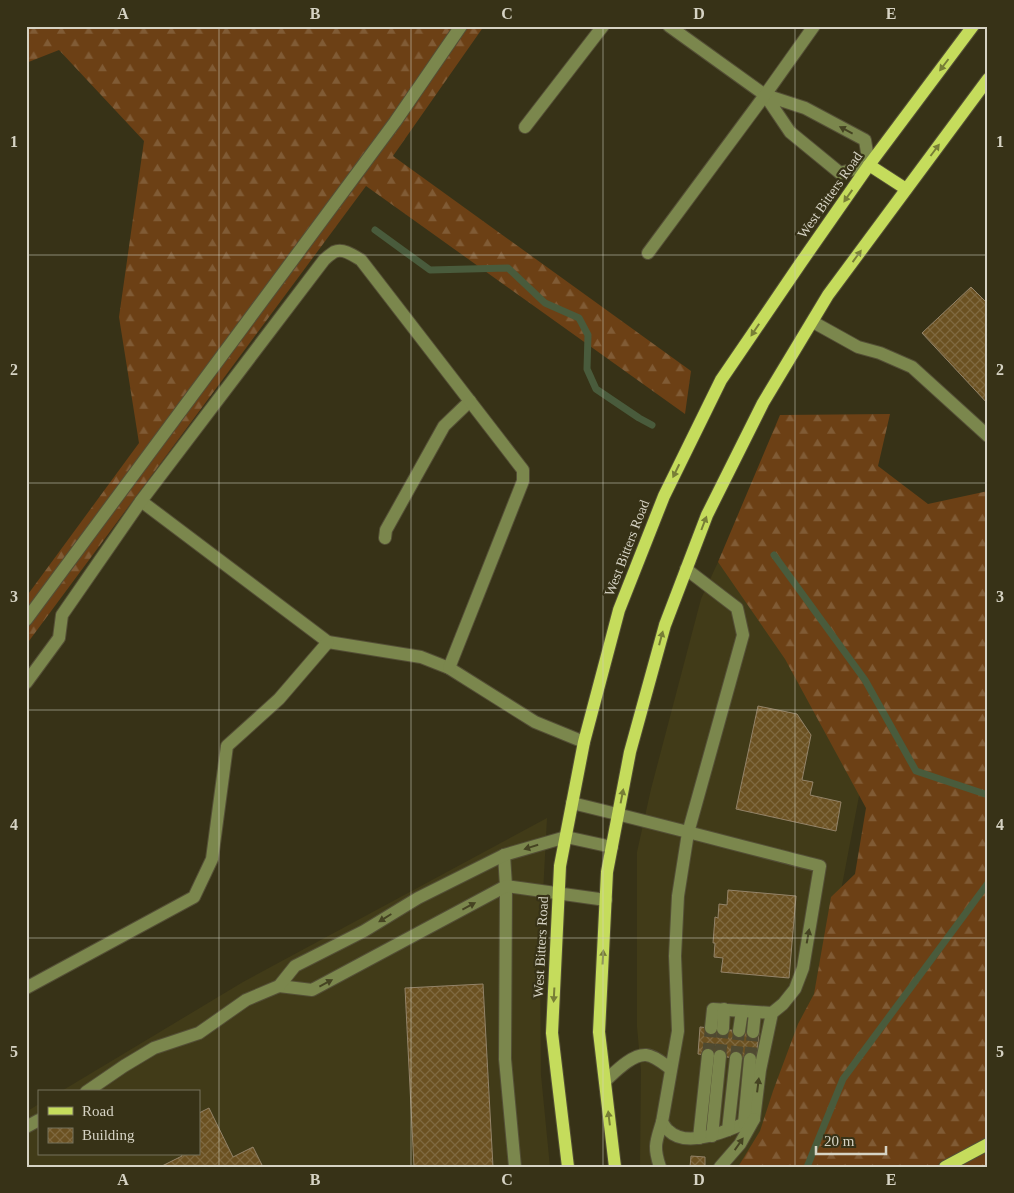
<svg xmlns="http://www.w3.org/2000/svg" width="1014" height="1193" viewBox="0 0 1014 1193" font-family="'Times New Roman',serif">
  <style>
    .built { fill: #413b18 }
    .forest { fill: url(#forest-firs) }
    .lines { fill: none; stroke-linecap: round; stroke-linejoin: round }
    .stream { stroke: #495b3c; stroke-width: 7 }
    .building { fill: url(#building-cross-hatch); stroke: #938368 }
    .minor-tunnel { stroke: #4f4a31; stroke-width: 12; stroke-dasharray: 12 6; stroke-linecap: butt }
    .minor-casing { stroke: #544f36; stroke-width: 14 }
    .major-casing { stroke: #544f36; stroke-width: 14 }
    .minor { stroke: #7b874d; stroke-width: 12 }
    .major { stroke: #c5dc5c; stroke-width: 12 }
    .oneway { fill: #777e36 }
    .oneway2 { fill: #454322 }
    .grid { fill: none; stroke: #d6d3c4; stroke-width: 1; stroke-opacity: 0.55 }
    .labels { text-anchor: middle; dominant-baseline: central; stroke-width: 4.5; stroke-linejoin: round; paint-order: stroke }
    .street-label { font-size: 14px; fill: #d6d3c4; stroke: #373217 }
    .neatline { fill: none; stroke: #d6d3c4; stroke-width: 2 }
    .grid-label { font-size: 16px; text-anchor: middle; font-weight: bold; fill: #d6d3c4 }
  </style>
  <defs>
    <pattern id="forest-firs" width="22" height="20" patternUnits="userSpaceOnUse" patternTransform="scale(1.25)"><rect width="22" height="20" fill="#6c4015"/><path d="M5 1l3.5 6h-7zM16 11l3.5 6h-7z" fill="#805b35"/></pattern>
    <pattern id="building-cross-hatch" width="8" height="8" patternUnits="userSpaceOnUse" patternTransform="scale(1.25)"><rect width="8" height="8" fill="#6b5121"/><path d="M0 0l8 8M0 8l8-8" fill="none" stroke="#7f6940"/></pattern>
  </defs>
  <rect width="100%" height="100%" fill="#373217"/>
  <g class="built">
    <path d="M718,562L867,754L820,1001L752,1167H640L641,1070L637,1027V852L651,789L701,599Z"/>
    <path d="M547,818L540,950L541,1075L550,1167H26V1112L39,1104V1154H199V1092H60L243,982Z"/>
  </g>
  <g class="forest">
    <path d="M26,26H484L393,156L691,371L685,414L366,186L26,645V597L139,443L119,317L144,141L59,50L26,63Z"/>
    <path d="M890,414L878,466L928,504L988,491V1167H738L760,1131L773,1091L798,1024L814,994L831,897L855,874L866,808L785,659L718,562L780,415Z"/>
  </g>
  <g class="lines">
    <g class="stream">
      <path d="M375,230L430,270L508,268L545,303L579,318L588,335L587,369L596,389L639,418L652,425"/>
      <path d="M774,555L865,680L916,771L988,795"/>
      <path d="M807,1167L843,1079L988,883"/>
    </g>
  </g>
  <g class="building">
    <path d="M971,287L988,304V404L922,333Z"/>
    <path d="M758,706L797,714L811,735L802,780L813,782L810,795L841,802L836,831L736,809Z"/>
    <path d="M728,890L796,896L789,978L721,972L723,958L714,957L715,943H713L715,917L718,918L719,904L727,905Z"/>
    <path d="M483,984L493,1167H414L405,988Z"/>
    <path d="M700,1027L759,1033L756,1060L698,1054Z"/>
    <path d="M209,1108L233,1157L253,1147L263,1167H160L182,1156L181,1154H199V1113Z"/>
    <path d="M691,1156L705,1157V1167H690Z"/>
  </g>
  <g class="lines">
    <g class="minor-tunnel">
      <path d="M708,1055L711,1028"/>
      <path d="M720,1056L723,1029"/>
      <path d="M736,1058L739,1031"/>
      <path d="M750,1059L753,1032"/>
    </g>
    <g class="minor-casing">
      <g id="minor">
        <path d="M669,26L765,95L805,108L865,140L869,165L840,173L790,132L765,95"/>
        <path d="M525,127L603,26"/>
        <path d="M648,253L765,95L814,26"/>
        <path d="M813,322L858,347L880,353L912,367L988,436"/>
        <path d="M141,501L328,642L421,657L449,668L535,722L584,742"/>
        <path d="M385,538L386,530L444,426L470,401"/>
        <path d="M26,620L395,122L461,26"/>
        <path d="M26,683L59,638L62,615L141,501L324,260C327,257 331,254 334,252C343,248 353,255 361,260L523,470V481L449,668"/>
        <path d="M572,803C655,823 737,845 820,866L803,968L795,989L783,1004L772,1013L760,1070L754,1119C734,1128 688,1150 669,1131C666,1129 664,1125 662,1122L678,1031L675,956L678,896L688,833L743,635L737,608L686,569"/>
        <path d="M504,855L506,886L505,1059L515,1167"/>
        <path d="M279,986L312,990L506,886L606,900"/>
        <path d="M26,988L194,897L212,859L227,746L279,699L328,642"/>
        <path d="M711,1028L713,1009L772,1013"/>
        <path d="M723,1029L724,1009"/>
        <path d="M739,1031L742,1011"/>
        <path d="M753,1032L755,1012"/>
        <path d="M605,1081C615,1072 632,1054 646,1055C655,1056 664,1064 671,1069"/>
        <path d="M86,1092L124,1066L154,1048L199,1033L246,1000L279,986L295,966L364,931L418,898L504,855L566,837L612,847"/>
        <path d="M744,1123L750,1059"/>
        <path d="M26,1127L39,1120"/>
        <path d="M728,1130L736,1058"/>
        <path d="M712,1136L720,1056"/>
        <path d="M699,1138L708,1055"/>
        <path d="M660,1167C653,1146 656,1142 662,1122"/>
        <path d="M720,1167L740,1144L754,1119"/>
      </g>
    </g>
    <g class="major-casing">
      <g id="major">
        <path d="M869,165L906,189"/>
        <path d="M568,1167L552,1033L560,866L584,742L619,610L664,496L721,380L800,264L869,165L973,26"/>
        <path d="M615,1167L599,1032L607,872L630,752L665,625L707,515L763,403L828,295L988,79"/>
        <path d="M945,1167L988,1144"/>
      </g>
    </g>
    <use href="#minor" class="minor"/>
    <use href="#major" class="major"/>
  </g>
  <defs><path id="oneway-solid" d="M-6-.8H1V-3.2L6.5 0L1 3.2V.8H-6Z" transform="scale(1.25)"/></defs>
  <g class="oneway">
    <use href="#oneway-solid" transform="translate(944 65) rotate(127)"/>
    <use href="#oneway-solid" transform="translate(935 150) rotate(-53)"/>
    <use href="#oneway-solid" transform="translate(848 196) rotate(125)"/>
    <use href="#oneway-solid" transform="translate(857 256) rotate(-54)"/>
    <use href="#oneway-solid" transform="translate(755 330) rotate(124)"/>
    <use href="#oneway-solid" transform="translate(676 471) rotate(116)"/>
    <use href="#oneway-solid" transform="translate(704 523) rotate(-69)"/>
    <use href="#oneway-solid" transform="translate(661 638) rotate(-75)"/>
    <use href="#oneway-solid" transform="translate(622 796) rotate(-79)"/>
    <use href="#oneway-solid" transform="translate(603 957) rotate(-87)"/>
    <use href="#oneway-solid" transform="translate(554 995) rotate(93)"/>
    <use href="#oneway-solid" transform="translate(609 1118) rotate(-97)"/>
  </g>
  <g class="oneway2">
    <use href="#oneway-solid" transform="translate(846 130) rotate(-152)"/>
    <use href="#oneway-solid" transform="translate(531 847) rotate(163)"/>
    <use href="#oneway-solid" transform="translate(469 906) rotate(-28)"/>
    <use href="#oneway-solid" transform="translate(385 918) rotate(148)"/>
    <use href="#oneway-solid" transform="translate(808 936) rotate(-80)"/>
    <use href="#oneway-solid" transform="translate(326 983) rotate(-28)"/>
    <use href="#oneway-solid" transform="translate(758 1085) rotate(-83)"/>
    <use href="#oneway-solid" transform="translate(739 1144) rotate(-55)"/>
  </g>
  <path class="grid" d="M219,26V1167M411,26V1167M603,26V1167M795,26V1167M26,255H988M26,483H988M26,710H988M26,938H988"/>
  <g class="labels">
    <g class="street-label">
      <text transform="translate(830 195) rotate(-55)">West Bitters Road</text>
      <text transform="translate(627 548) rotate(-69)">West Bitters Road</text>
      <text transform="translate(541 947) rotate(-87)">West Bitters Road</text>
    </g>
  </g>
  <rect width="1014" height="1193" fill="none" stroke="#373217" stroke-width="55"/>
  <rect x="38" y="1090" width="162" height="65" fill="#373217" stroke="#77725c"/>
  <rect x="48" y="1107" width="25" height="8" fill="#c5dc5c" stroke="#77725c"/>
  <text x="82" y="1116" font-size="15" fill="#d6d3c4">Road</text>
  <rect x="48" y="1128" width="25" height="15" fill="url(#building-cross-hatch)" stroke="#77725c"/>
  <text x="82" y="1140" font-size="15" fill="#d6d3c4">Building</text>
  <path d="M816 1146v8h70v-8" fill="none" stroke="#d6d3c4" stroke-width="2.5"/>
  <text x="824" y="1146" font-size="15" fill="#d6d3c4" stroke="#373217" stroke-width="4" paint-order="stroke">20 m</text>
  <rect x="28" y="28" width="958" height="1138" class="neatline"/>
  <g class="grid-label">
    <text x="123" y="19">A</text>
    <text x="315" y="19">B</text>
    <text x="507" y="19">C</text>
    <text x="699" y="19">D</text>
    <text x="891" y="19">E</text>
    <text x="14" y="147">1</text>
    <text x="1000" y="147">1</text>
    <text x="14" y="375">2</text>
    <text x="1000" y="375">2</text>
    <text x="14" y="602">3</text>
    <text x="1000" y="602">3</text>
    <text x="14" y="830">4</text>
    <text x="1000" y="830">4</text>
    <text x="14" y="1057">5</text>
    <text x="1000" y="1057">5</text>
    <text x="123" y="1185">A</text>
    <text x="315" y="1185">B</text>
    <text x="507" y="1185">C</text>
    <text x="699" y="1185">D</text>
    <text x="891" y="1185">E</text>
  </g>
</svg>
